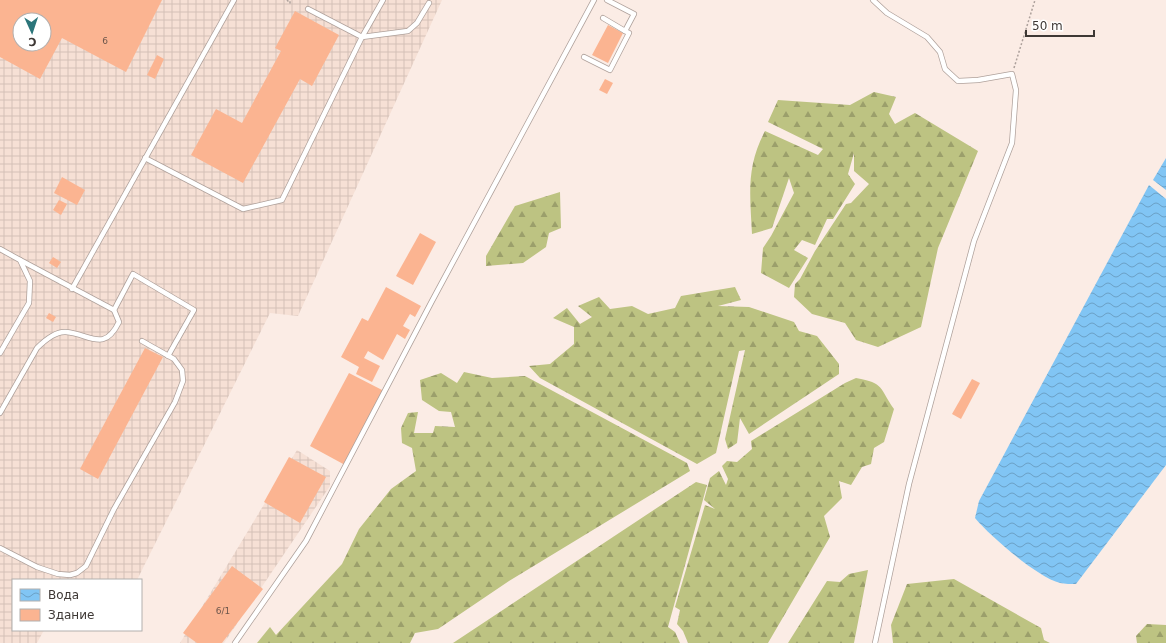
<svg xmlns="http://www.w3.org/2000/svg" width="1166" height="643" viewBox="0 0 1166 643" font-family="'DejaVu Sans',sans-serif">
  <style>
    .industrial { fill: url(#industrial-grid); fill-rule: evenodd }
    .forest { fill: url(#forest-firs) }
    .water { fill: url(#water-waves) }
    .building { fill: #fbb491; fill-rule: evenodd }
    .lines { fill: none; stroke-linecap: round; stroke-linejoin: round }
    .lane-casing { stroke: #afa19b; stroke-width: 6 }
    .path { stroke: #ada19c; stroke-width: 1.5; stroke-dasharray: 2 2; stroke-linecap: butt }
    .lane { stroke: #fff; stroke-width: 4.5 }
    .labels { text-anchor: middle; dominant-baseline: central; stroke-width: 4; stroke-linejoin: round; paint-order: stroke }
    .number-label { font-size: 9px; fill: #6d574c }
  </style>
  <defs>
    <pattern id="industrial-grid" width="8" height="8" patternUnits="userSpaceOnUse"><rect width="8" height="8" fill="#f6e0d5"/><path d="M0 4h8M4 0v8" fill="none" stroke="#d4c1b7"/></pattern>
    <pattern id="forest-firs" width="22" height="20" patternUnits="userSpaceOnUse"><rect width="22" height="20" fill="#bdc382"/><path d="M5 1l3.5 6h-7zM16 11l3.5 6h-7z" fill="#9b9f6b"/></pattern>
    <pattern id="water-waves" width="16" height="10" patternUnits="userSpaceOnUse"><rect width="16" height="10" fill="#81c5f4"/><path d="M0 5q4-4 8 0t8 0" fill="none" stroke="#6ba1c6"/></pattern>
  </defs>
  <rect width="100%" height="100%" fill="#fbece5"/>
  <g class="industrial">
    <path d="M0,0H442L298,316L270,313L137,580H13V630H44L37,643H0ZM20,20H44V44H20Z"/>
    <path d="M297,450L330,471V486L224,643H180Z"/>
  </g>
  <g class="forest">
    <path d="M874,92L896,97L889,114L895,124L915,113L978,151L938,248L921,327L878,347L856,340L845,323L812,314L794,297L795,284L800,279L815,251L846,204L851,203L869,184L854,171V153L848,174L855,184L833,219H827L815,245L802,240L794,250L808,258L789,288L761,273L763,248L771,236L794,193L789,178L772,228L752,234C750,194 746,167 765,131L818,155L823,149L768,122L778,100L850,105Z"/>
    <path d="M560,192L561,228L549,233L546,247L523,263L486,266V256L515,206Z"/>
    <path d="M735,287L741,300L718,306L749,307L794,322L799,331L817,336L839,364V374L749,434L740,418L737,443L728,449L725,439L745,350L739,351L716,453L697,464L540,378L529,366L550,364L574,344V327L553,318L567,308L580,324L592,317L578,306L599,297L610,309L632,306L648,314L675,308L681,296Z"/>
    <path d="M464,372L492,378L525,376L687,463L690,471L509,581L438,629L415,633L410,643H257L270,627L276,635L342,564L359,529L391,489L416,471L412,448L402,443L401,428L408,413L418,412L414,433H433L435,426L455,427L451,412L439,411L422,400L420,380L441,373L457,383Z"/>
    <path d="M856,378C885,383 879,388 894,409L884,442L874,448L871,464L862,467L851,485L839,481L842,498L824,516L830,537L768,643H688L683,631L677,624L680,610L675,607L705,505L715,509L704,500L710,478L719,471L726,485L728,479L722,466L727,461L737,462L752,449L751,441L845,383Z"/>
    <path d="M696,482L707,485L668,627L675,632L680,643H453Z"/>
    <path d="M868,570L854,643H788L827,581L840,582L849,574Z"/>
    <path d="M954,579L1041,628L1044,640L1050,643H893L891,625L907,584Z"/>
    <path d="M1147,624L1166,625V643H1137L1136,636Z"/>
  </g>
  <g class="water">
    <path d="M1166,158V190L1153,180Z"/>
    <path d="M1149,185L1166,199V465L1076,584C1071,584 1065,584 1060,583C1037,577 990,536 975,518L979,501Z"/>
  </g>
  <g class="building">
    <path d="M0,0H162L126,72L62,38L40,79L0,57ZM20,20H44V44H20Z"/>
    <path d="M295,11L339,35L312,86L300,79L243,183L191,155L216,109L242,123L281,51L275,48Z"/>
    <path d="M608,25L623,33L608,63L592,55Z"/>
    <path d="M157,55L164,59L155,79L147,75Z"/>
    <path d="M605,79L613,83L607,94L599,90Z"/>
    <path d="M62,177L85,190L77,205L54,193Z"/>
    <path d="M59,200L67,204L61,215L53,210Z"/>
    <path d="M420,233L436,242L413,285L396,276Z"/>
    <path d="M53,257L61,262L57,268L49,263Z"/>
    <path d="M386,287L421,306L415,317L410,314L403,326L410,330L405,339L397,334L383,360L368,351L364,358L380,366L372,382L356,374L359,367L341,357L362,318L368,321Z"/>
    <path d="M49,313L56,317L53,322L46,318Z"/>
    <path d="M145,348L163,357L98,479L80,469Z"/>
    <path d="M349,373L384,391L345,465L310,446Z"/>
    <path d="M972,379L980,383L961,419L952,414Z"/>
    <path d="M289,457L326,477L300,523L264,502Z"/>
    <path d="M232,566L263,589L222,643H197L183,633Z"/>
  </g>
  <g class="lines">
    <g class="lane-casing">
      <g id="lane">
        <path d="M873,0L887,13L927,37L940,52L945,69L958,81L978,80L1012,74L1016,90L1012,143L974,241L909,484L875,643"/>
        <path d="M308,9L362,37L408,31L417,23L429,3"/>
        <path d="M603,18L625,31"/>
        <path d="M584,57L610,70L629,33L625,31L634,14L607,0"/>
        <path d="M145,158L243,209L282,200L362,37L383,0"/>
        <path d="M0,249L20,260L30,281L29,303L0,353"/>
        <path d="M20,260L114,310L133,274L194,310L168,356"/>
        <path d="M72,289L234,0"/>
        <path d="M0,413L37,348C44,341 55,331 66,332C90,334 104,353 119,322L114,310"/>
        <path d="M0,548L37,567L58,574L70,575L77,573L86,566L114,509L175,402L183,381L182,370L174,359L142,341"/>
        <path d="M235,643L306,541L432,301L594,0"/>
      </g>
    </g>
    <g class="path">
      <path d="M287,0L290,3V0"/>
      <path d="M1014,68L1035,0"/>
    </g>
    <use href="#lane" class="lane"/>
  </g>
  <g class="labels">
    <g class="number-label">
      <text x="105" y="41">6</text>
      <text x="223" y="611">6/1</text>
    </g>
  </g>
  <rect x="12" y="579" width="130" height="52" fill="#ffffff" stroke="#b2afae"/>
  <rect x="20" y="589" width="20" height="12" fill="url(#water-waves)" stroke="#b2afae"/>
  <text x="48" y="599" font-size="12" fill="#3e3835">Вода</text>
  <rect x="20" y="609" width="20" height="12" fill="#fbb491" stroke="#b2afae"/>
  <text x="48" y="619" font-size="12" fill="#3e3835">Здание</text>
  <g transform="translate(32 32) rotate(177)"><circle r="19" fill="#ffffff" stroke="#b2afae"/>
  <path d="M0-3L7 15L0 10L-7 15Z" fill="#2b757a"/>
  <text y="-6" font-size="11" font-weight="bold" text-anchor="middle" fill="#3e3835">С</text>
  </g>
  <path d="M1026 30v6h68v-6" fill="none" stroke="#3e3835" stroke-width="2"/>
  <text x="1032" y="30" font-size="12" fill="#3e3835" stroke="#ffffff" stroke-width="3" paint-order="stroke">50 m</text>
</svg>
